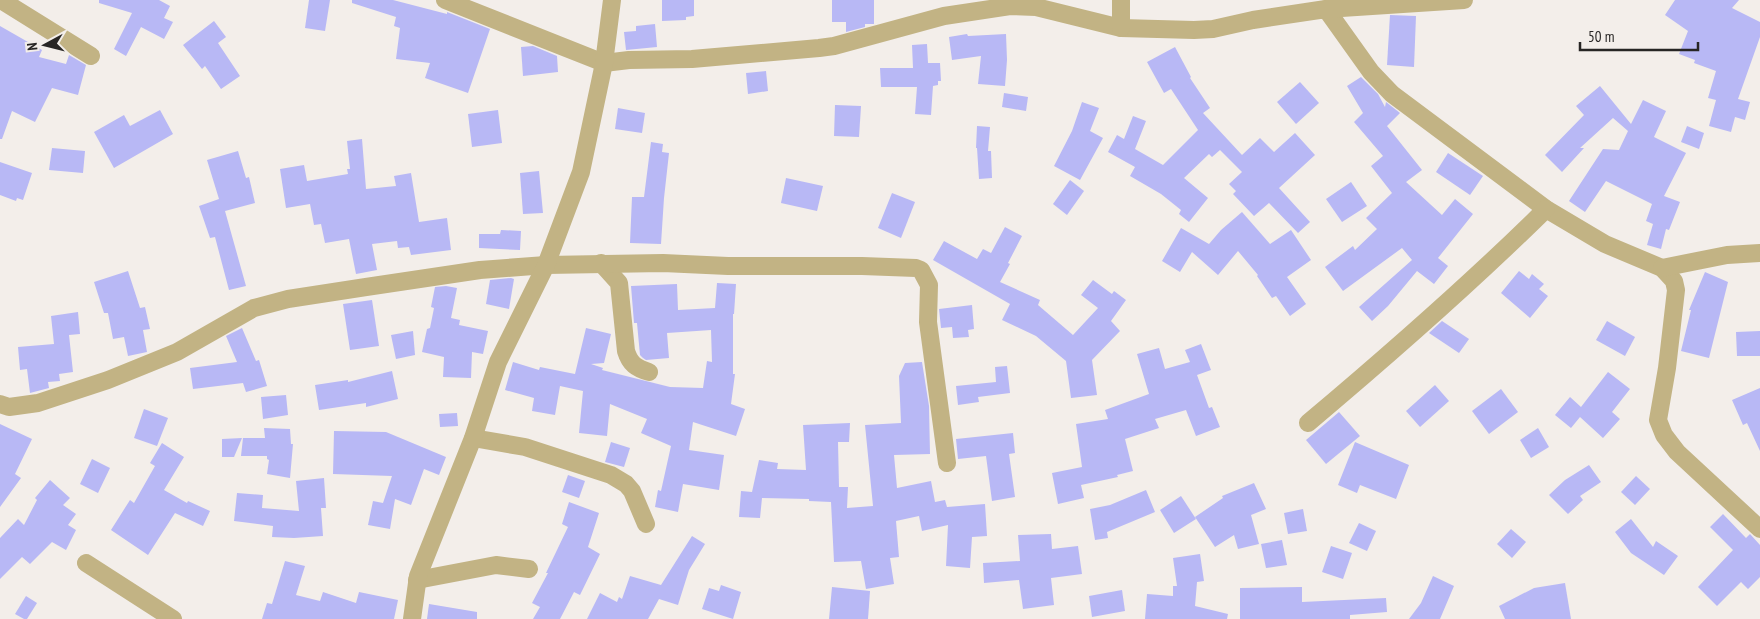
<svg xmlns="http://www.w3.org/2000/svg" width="1760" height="619" viewBox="0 0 1760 619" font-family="'PT Sans Narrow',sans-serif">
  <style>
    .building { fill: #b8b8f5 }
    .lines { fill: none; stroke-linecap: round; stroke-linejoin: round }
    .minor { stroke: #c2b384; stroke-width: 18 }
  </style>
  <rect width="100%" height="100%" fill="#f3eeea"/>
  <g class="building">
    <path d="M99,0H159L170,6L164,18L173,22L164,39L141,27L126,56L114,49L132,13L99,3Z"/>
    <path d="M309,0H330L325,31L305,28Z"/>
    <path d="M352,0H393L447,14V12L490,29L468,93L425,78L430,63L396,59L400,28L394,26L396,17L352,3Z"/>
    <path d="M662,0H694V16L686,17V20L662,21Z"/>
    <path d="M832,0H874V24H865V27L846,32V22H832Z"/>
    <path d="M1675,0H1739L1732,8L1760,22V37L1738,99L1750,102L1745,120L1735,117L1731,132L1709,126L1716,100L1708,98L1716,71L1694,63L1695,60L1679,54L1688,31L1665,15Z"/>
    <path d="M1390,15L1416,16L1414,67L1387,65Z"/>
    <path d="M214,21L226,37L218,43L240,76L221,89L205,66L202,69L183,45Z"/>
    <path d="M655,24L657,47L626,50L624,32L636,31V26Z"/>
    <path d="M0,26L42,50L39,57L66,64L69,55L86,65L78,95L52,88L35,122L12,111L2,139H0Z"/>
    <path d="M967,34L968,36L1006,34L1007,60L1005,86L978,84L981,56L952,60L949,37Z"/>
    <path d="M927,44L928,63H940L941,81H938V85L933,86L931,115L915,114L917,87H881L880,68H913L912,45Z"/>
    <path d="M533,46L557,56L558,72L523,76L521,47Z"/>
    <path d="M1175,47L1191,77L1190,78L1210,108L1203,113L1242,155L1260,138L1274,152L1295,133L1315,155L1279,188L1310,222L1298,233L1269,203L1254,216L1233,194L1236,191L1229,184L1242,172L1220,150L1212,157L1209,154L1184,178L1208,198L1189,222L1179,214L1181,210L1161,194L1130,176L1135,167L1108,152L1117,135L1124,139L1133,116L1146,121L1135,149L1163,165L1198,130L1171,89L1164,93L1147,62Z"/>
    <path d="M766,71L768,91L748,94L746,73Z"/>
    <path d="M1361,77L1378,94L1385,107L1386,102L1400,113L1387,126L1422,170L1406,182L1442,215L1455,199L1473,214L1438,258L1448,266L1434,284L1417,271L1388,306L1372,321L1359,307L1412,260L1402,248L1343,291L1325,267L1353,246L1355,250L1377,229L1366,218L1392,193L1371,166L1383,156L1354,122L1363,113L1347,86Z"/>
    <path d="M1300,82L1319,103L1296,124L1277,102Z"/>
    <path d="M1600,86L1631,124L1643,100L1666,111L1654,137L1686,153L1664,196L1680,202L1669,230L1666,229L1661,249L1647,245L1653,224L1646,221L1652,204L1606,181L1585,212L1569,201L1603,149L1619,150L1628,131L1613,118L1580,148H1584L1562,172L1545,155L1584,115L1576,106Z"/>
    <path d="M1004,93L1028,97L1026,111L1002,107Z"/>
    <path d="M1082,102L1099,108L1090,131L1103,138L1080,180L1054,166L1072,131Z"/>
    <path d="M835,105L861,106L859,137L834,136Z"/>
    <path d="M618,108L645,113L642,133L615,129Z"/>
    <path d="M160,110L173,134L114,168L94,132L124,115L130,126Z"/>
    <path d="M498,110L502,143L472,147L468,114Z"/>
    <path d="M977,126L990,127L988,151H991L992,178L979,179L977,148H976Z"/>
    <path d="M1687,126L1704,133L1699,149L1681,142Z"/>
    <path d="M362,139L366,189L396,186L394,176L411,173L419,222L447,218L451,250L411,255L409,247L398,248L397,241L372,244L377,270L356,274L349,239L325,243L321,224L314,225L310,204L286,208L280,169L304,165L307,181L348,174L347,169H350L347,141Z"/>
    <path d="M651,142L663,144L662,152L669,153L664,198L661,244L630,243L632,197H644Z"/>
    <path d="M52,148L85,151L83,173L49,170Z"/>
    <path d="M238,151L246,178L249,177L255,203L225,211L246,286L229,290L215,237L210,238L199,206L219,199L207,160Z"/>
    <path d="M1448,153L1483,176L1470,195L1436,172Z"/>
    <path d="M0,162L32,173L23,200L17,198L16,201L0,195Z"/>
    <path d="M539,171L543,213L523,214L520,173Z"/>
    <path d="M786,178L823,186L817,211L781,203Z"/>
    <path d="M1070,180L1084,191L1067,215L1053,204Z"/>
    <path d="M1351,182L1367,206L1342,222L1326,199Z"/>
    <path d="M892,193L915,202L901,238L878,228Z"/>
    <path d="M1242,212L1270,244L1291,230L1311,260L1287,277L1306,304L1290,316L1276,296L1272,298L1257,276L1258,275L1238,251L1218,275L1192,252L1180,272L1162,261L1181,228L1209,244L1221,230Z"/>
    <path d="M1005,227L1022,236L1008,263L1010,264L1000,282L1040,300L1038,305L1073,335L1098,308L1081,295L1093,280L1112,294L1114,291L1126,300L1111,321L1120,331L1092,360L1097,395L1071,398L1066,361L1036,336L1002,320L1010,304L933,260L944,241L977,259L983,249L991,253Z"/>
    <path d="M501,230L521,231L520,250L479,248V234H500Z"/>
    <path d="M128,271L140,308L145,307L150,329L143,330L147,352L128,356L124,337L113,339L108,313H104L94,282Z"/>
    <path d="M1519,271L1529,279L1532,274L1544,284L1539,289L1548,296L1530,318L1501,293Z"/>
    <path d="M1705,272L1728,282L1709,358L1681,351L1691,310H1689Z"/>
    <path d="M511,278L514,279L509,309L486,304L490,280Z"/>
    <path d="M717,283L736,284L734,314H733V374H735L731,404L745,409L736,436L693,422L689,450L724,455L719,490L683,484L678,512L655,507L658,490L661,491L671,446L641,433L647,419L610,404L607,436L579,433L583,391L560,386L555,415L532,411L534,398L505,390L513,362L539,370L540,367L575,374L586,328L611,334L604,363L591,364L603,368L602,370L670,387L703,388L707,361L712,362L711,330L667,333L669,358L646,360L643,358L640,355L637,323H634L631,286L677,284L678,310L715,308Z"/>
    <path d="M446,286L457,288L451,318L460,320L459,325L488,331L483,354L472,352L471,378L443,377L444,357L422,352L427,329L430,328L434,308L431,307L435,287Z"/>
    <path d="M372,300L379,346L350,350L343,304Z"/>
    <path d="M972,305L974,329L968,330L969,337L953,338L952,327L941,328L939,309Z"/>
    <path d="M78,312L80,334L69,335L73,372L59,374L60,381L48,382L49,388L30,393L27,369L20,370L18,347L54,344L51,316Z"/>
    <path d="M1442,321L1469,339L1459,353L1429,333Z"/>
    <path d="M1607,321L1635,337L1625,356L1596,340Z"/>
    <path d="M242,328L256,361L259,360L267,386L246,392L243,383L193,389L190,368L237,362L226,336Z"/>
    <path d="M413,331L415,355L396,359L391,335Z"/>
    <path d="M1760,331V356H1737L1736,332Z"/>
    <path d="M1201,344L1211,370L1197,375L1209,408L1212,407L1220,427L1196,436L1186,410L1155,419L1159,428L1125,439L1133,471L1117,475L1118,477L1081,485L1084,498L1058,504L1052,473L1082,467L1076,424L1108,419L1105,410L1149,394L1137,354L1159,348L1165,369L1190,362L1185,350Z"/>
    <path d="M922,362L929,406L930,454L894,455L897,488L931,481L935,502L945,500L947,507L985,504L987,536L972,537L970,568L946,566L948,525L922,531L919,516L896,521L899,557L890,558L894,584L866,589L861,561L834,562L831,502L809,501V499L762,498L760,518L739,517L741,491L752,492L759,460L778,463L777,469L806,470L803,425L850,423L849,442H838L839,487H848L847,508L873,506L865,425L901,423L899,376L905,363Z"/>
    <path d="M1007,366L1010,393L978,397L979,402L958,405L956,386L996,382L995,367Z"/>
    <path d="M392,371L398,399L366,407V403L319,410L315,385L348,380V382Z"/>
    <path d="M1608,372L1630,389L1612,412L1620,419L1603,438L1580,417L1571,428L1555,415L1570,397L1581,407Z"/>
    <path d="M1435,385L1449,401L1420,427L1406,411Z"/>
    <path d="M1760,388V451L1747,423L1743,425L1732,400Z"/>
    <path d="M1501,389L1518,412L1489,434L1472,411Z"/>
    <path d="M286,395L288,415L263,419L261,397Z"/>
    <path d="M144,409L168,418L157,446L134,438Z"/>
    <path d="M1339,412L1360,436L1326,464L1306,440Z"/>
    <path d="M457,413L458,426L440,427L439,414Z"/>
    <path d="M0,424L32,439L15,474L21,478L0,507Z"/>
    <path d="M264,428L290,429L291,444H293L290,478L267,474L269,460L267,459V456H241L243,438H265Z"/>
    <path d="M1538,428L1549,447L1531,458L1520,440Z"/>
    <path d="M334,431L386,432L446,457L439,475L424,469L411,505L395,499L390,529L368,525L373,501L383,503L392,476L333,474Z"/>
    <path d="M1013,433L1015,453L1009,454L1015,497L992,501L986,456L958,459L956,439Z"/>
    <path d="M242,438L234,457H222V439Z"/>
    <path d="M611,442L630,448L624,467L605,462Z"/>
    <path d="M1355,442L1409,465L1396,499L1360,485L1357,493L1338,485Z"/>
    <path d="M162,443L184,457L164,490L187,503L188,501L210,511L203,526L175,513L148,555L111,530L130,500L134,503L155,466L150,463Z"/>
    <path d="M92,459L110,468L98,493L80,484Z"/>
    <path d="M1589,465L1601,482L1580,496L1583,500L1568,514L1549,495L1565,480Z"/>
    <path d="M568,475L585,481L579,498L562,492Z"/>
    <path d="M1636,476L1650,489L1635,505L1621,492Z"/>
    <path d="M324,478L326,508H321L323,536L294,538L272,537L273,526L234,521L237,493L263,495L262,508L299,511L296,481Z"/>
    <path d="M50,480L70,498L63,505L76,514L68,525L76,530L66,550L52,542L30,564L22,557L0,579V538L18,519L24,525L37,500L35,498Z"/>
    <path d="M1254,483L1266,509L1251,515L1259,544L1238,549L1234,535L1215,547L1195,517L1223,498L1222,496Z"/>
    <path d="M1146,490L1155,512L1107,532L1108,538L1095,540L1090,509L1110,505Z"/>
    <path d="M1181,496L1196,519L1174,533L1160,510Z"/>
    <path d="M569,502L599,513L588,547L600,554L580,595L574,592L560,619H533L540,607L532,603L548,573H546L568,527L562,524Z"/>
    <path d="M1303,509L1307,531L1288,534L1284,513Z"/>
    <path d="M1723,514L1746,538L1750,534L1760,545V577L1748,589L1741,582L1717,606L1698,587L1733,550L1710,527Z"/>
    <path d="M1631,519L1653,547L1656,541L1678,556L1664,575L1631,553L1615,532Z"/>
    <path d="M1359,523L1376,531L1367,551L1349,543Z"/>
    <path d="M1511,529L1526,542L1512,558L1497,544Z"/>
    <path d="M1051,534L1052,549L1078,546L1082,574L1051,578L1054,605L1023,609L1019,580L984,583L983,563L1020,561L1018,535Z"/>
    <path d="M692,536L705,544L689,570L678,605L659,599L648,619H587L600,593L617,602L619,597L622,599L630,576L661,585Z"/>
    <path d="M1282,540L1287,565L1266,568L1261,544Z"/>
    <path d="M1331,546L1352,553L1343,579L1322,572Z"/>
    <path d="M1200,554L1204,581L1197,582L1195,606L1228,614L1227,619H1145L1147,594L1173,596V586H1177L1173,558Z"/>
    <path d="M285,561L305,566L296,595L320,601L323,592L356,603L359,592L398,600L394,619H262L267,603L272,604Z"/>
    <path d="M1433,576L1454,586L1440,619H1409L1421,603Z"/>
    <path d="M1565,583L1571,619H1505L1499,606L1534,588Z"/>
    <path d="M721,585L741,592L733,619L702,609L709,588L719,591Z"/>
    <path d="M832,587L870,591L868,619H829Z"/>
    <path d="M1302,587V602L1386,598L1387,612L1350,615V619H1240V588Z"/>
    <path d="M1122,590L1125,611L1092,617L1089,596Z"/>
    <path d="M26,596L37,603L27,619H24L15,614Z"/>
    <path d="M429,604L477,612V619H427Z"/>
  </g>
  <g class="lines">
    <g class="minor">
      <path d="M1,0L91,56"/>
      <path d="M445,0L604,63L629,60L692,59L819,48L834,46L944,16L1010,6L1036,7L1121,28L1194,30L1213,29L1253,20L1326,9L1371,72L1392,94L1546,209L1605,244L1662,268L1674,281L1676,290L1667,368L1658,420L1664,435L1677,452L1760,529"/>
      <path d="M1326,9L1464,0"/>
      <path d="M1121,28V0"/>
      <path d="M601,263L619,283L626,351C630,364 636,368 649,372"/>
      <path d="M1662,268L1727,255L1760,253"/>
      <path d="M0,404L9,407L38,403L108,380L177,352L254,308L288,299L366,287L480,270L546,265L663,263L728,266H862L916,268L921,270L929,285L928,322L947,463"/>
      <path d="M1308,423C1390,354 1470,284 1546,209"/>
      <path d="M473,438L525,447L611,475L626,484L632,491L646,524"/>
      <path d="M86,563L173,619"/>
      <path d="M417,580L496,565L529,569"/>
      <path d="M412,619L418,576L473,438L498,362L546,265L581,172L604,63L612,0"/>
    </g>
  </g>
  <g transform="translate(45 45) rotate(263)" stroke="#f3eeea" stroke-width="4" paint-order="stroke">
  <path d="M0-4L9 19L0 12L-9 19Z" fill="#272524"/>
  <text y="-8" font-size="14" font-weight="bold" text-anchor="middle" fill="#272524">N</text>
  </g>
  <path d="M1580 42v8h118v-8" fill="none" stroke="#272524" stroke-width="2.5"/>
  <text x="1588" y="42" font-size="15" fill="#272524" stroke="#f3eeea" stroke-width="4" paint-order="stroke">50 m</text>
</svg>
